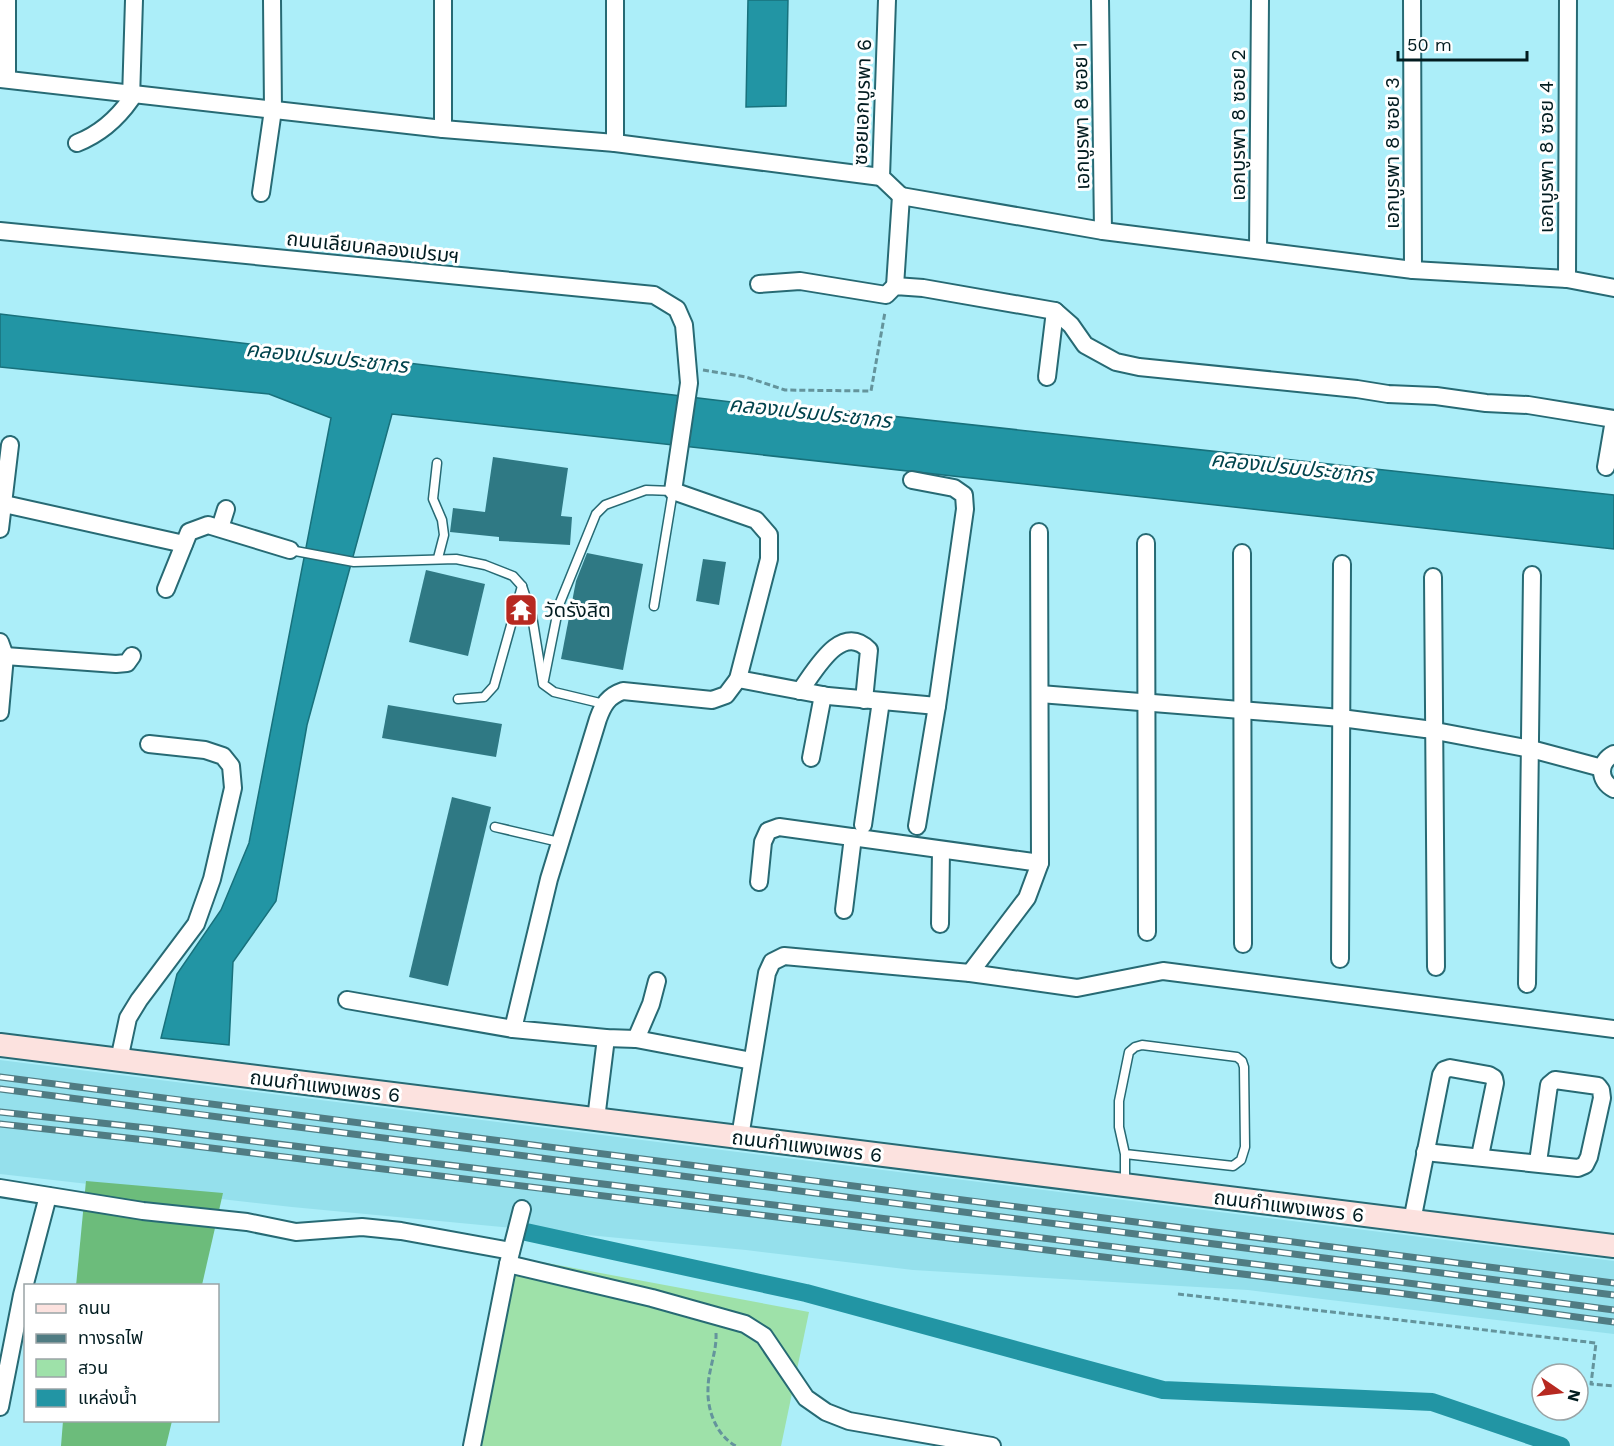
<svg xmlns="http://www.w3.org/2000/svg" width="1614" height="1446" viewBox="0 0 1614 1446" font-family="'Work Sans','Noto Sans Thai',sans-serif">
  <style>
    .built { fill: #95e0ec }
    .green { fill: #9ee1a9 }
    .forest { fill: #6cbc7b }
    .water { fill: #2295a4; stroke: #18717c; stroke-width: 1.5 }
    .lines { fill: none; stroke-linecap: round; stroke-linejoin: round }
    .canal { stroke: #2295a4; stroke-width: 18 }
    .building { fill: #2f7984 }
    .service-casing { stroke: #276a74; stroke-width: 11 }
    .minor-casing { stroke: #276a74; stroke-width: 20 }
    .secondary-casing { stroke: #276a74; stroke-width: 26 }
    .path { stroke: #64949c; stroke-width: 3; stroke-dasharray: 6 3; stroke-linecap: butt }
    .service { stroke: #fff; stroke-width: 8 }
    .minor { stroke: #fff; stroke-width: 16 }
    .secondary { stroke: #fce2df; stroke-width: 22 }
    .rail-casing { stroke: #507c83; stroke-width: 7 }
    .rail { stroke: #fff; stroke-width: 4.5; stroke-dasharray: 14; stroke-linecap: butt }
    .labels { text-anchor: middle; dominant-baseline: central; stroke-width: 6; stroke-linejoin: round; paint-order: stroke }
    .street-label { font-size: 20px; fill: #021c20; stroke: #fff }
    .poi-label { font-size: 20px; fill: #021c20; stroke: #fff; text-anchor: start }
    .water-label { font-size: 21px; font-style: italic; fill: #00434c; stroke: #fff }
  </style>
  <rect width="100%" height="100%" fill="#aceef9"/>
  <path class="built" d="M0,1060L1614,1261V1334L1248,1290L913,1270L746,1250L292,1207L0,1174Z"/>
  <path class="green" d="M504,1255L809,1312L781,1446H482Z"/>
  <g class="forest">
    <path d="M86,1181L223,1193L202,1285L76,1286Z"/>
    <path d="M63,1421V1420L172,1421L166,1446H61Z"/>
  </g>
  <g class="water">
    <path d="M748,0H788L786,106L746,107Z"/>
    <path d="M0,314L748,404L827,409L1614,495V549L392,414L307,725L276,901L233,962L229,1045L161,1038L177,974L221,910L249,843L331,418L269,394L0,367Z"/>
  </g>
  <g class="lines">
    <path class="canal" d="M526,1232L806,1293L1163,1390L1432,1402L1561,1446"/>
  </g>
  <g class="building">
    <path d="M493,457L568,468L561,516L572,517L570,545L499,541V537L450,532L453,508L485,512Z"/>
    <path d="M587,553L643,564L623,670L561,659L576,581Z"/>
    <path d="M703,559L726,562L719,605L696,601Z"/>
    <path d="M426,570L485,584L468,656L409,642Z"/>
    <path d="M388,705L502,724L496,757L382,738Z"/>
    <path d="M452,797L491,807L448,986L409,977Z"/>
  </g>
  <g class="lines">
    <g class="service-casing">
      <g id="service">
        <path d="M437,463L433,499L442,520L444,535L438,558"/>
        <path d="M290,550L354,562L456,559L485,565L513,576L522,586L532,616L543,684L554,692L604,704"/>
        <path d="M544,680L559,605L596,514L605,505L646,490L673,491L654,606"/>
        <path d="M458,699L484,697L494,686L522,586"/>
        <path d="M495,827L559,842"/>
        <path d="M1125,1154L1233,1166L1241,1160L1245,1147L1244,1067L1242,1061L1237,1057L1142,1045L1135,1047L1129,1052L1119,1101V1127L1125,1154V1185"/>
      </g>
    </g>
    <g class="minor-casing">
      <g id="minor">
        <path d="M443,0V129"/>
        <path d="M887,0L881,177L901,196"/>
        <path d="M1100,0L1103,231"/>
        <path d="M1412,0L1413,270"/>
        <path d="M0,79L443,129L615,143L881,177"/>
        <path d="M7,79V0"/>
        <path d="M77,143C100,134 117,119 131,99L134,0"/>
        <path d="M615,143V0"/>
        <path d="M261,193L273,110L272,0"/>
        <path d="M901,196L1103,231L1413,270L1567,279L1614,288"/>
        <path d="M0,231L654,295L677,309L684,325L689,383L673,491L756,520L769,535V559L738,679L726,695L712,700L623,691C608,696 603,705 598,719L549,879L513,1029L606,1038L636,1039L752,1061"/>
        <path d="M1258,250L1260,0"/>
        <path d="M1567,279L1568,0"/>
        <path d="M759,284L800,281L886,295L895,286L923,288L1055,311L1071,325L1085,345L1116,362L1139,367L1357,389L1388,394L1436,396L1486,403L1528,405L1614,419"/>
        <path d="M895,286L901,196"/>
        <path d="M1047,377L1055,311"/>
        <path d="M1606,467L1614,420"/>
        <path d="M912,480L954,488L964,495L965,509L937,706L917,826"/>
        <path d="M0,503L184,544"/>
        <path d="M220,528L226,509"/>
        <path d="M0,529L10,445"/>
        <path d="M1146,543L1147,932"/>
        <path d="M1242,553L1243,944"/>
        <path d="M1433,577L1436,967"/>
        <path d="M166,589L189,532L208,525L290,550"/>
        <path d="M0,642L5,656L0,712"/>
        <path d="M5,656L116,664L127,663L132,656"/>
        <path d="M738,679L828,696L937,706"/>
        <path d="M800,691C815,671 841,621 869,650L864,700"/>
        <path d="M1040,694L1341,718L1425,729L1531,749L1602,768"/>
        <path d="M1614,754C1598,762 1598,781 1614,789"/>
        <path d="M811,758L823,695"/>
        <path d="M863,825L881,701"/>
        <path d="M759,882L763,842L768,831L779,827L1040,863"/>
        <path d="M844,910L853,837"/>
        <path d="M940,924L941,850"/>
        <path d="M1340,959L1342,564"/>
        <path d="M970,973L1027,898L1040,863L1039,532"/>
        <path d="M1527,984L1532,575"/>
        <path d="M347,1000L513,1029"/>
        <path d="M636,1039L651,1004L657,981"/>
        <path d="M119,1060L128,1018L139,1000L196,924L212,879L233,788L231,766L223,756L205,750L149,744"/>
        <path d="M596,1119L606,1038"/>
        <path d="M740,1137L767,973L772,962L784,956L970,973L1077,988L1163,971L1614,1029"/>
        <path d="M1425,1152L1578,1168L1585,1165L1589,1157L1602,1098L1601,1090L1598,1086L1555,1080L1549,1085L1538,1162"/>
        <path d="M0,1188L143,1211L247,1222L296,1232L362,1227L401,1231L511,1251"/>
        <path d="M1412,1221L1441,1075L1444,1070L1450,1068L1489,1075L1494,1078L1495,1083L1480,1156"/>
        <path d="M508,1264L652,1298L745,1324L764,1336L806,1398L826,1412L849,1421L992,1446"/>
        <path d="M0,1407L22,1295L48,1196"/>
        <path d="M472,1446L508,1264L522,1209"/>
      </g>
    </g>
    <g class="secondary-casing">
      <path id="secondary" d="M0,1045L1614,1246"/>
    </g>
    <g class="path">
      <path d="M703,370L746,377L785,390L871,391L885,312"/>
      <path d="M1178,1294L1596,1343L1591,1384L1614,1386"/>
      <path d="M716,1333C717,1352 708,1370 708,1389C707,1411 717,1436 736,1446"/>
    </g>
    <use href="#service" class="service"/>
    <use href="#minor" class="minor"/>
    <use href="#secondary" class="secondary"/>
    <g class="rail-casing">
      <g id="rail">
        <path d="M0,1077L1614,1283"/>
        <path d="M0,1089L1614,1295"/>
        <path d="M0,1112L147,1128L1400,1282L1614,1310"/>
        <path d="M0,1124L146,1140L1398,1293L1614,1322"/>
      </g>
    </g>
    <use href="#rail" class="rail"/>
  </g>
  <defs>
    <g id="temple-square" transform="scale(1.725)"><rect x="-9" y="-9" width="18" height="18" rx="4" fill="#b72921" stroke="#fff"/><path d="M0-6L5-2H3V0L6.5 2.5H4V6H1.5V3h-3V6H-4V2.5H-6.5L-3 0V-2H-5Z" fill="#fff"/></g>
  </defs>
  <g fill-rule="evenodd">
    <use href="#temple-square" x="521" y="610"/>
  </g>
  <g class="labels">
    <g class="street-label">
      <text transform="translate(862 102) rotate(-88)">ซอยเอกบูรพา 6</text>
      <text transform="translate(1081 116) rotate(-91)">เอกบูรพา 8 ซอย 1</text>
      <text transform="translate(1238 125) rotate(-90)">เอกบูรพา 8 ซอย 2</text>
      <text transform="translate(1392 153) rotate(-90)">เอกบูรพา 8 ซอย 3</text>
      <text transform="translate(1546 157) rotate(-90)">เอกบูรพา 8 ซอย 4</text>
      <text transform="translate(373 247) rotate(6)">ถนนเลียบคลองเปรมฯ</text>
      <text transform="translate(325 1086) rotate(7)">ถนนกำแพงเพชร 6</text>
      <text transform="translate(807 1146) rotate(7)">ถนนกำแพงเพชร 6</text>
      <text transform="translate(1289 1206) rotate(7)">ถนนกำแพงเพชร 6</text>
    </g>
    <g class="poi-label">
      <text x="544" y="610">วัดรังสิต</text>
    </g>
    <g class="water-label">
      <text transform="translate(327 357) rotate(6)">คลองเปรมประชากร</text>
      <text transform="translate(810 412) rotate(6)">คลองเปรมประชากร</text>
      <text transform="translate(1292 467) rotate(6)">คลองเปรมประชากร</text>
    </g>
  </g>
  <rect x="24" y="1284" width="195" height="138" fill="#ffffff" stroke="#9aa4a6" stroke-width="1.5"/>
  <rect x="36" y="1304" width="30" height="9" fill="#fce2df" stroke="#9aa4a6" stroke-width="1.5"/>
  <text x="78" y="1314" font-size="18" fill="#021c20">ถนน</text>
  <rect x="36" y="1334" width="30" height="9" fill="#507c83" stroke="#9aa4a6" stroke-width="1.5"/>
  <text x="78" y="1344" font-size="18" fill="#021c20">ทางรถไฟ</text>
  <rect x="36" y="1359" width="30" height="18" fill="#9ee1a9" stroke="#9aa4a6" stroke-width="1.5"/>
  <text x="78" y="1374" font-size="18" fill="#021c20">สวน</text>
  <rect x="36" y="1389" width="30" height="18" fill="#2295a4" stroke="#9aa4a6" stroke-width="1.5"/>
  <text x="78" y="1404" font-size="18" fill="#021c20">แหล่งน้ำ</text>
  <g transform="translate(1560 1392) rotate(104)"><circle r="28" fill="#ffffff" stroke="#9aa4a6" stroke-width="1.5"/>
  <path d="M0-4.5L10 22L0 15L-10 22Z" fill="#b72921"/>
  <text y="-9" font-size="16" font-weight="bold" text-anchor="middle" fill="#021c20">N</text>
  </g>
  <path d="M1398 51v9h129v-9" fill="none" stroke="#021c20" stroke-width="3"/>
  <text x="1407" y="51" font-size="18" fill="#021c20" stroke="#ffffff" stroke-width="4.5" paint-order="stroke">50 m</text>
</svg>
